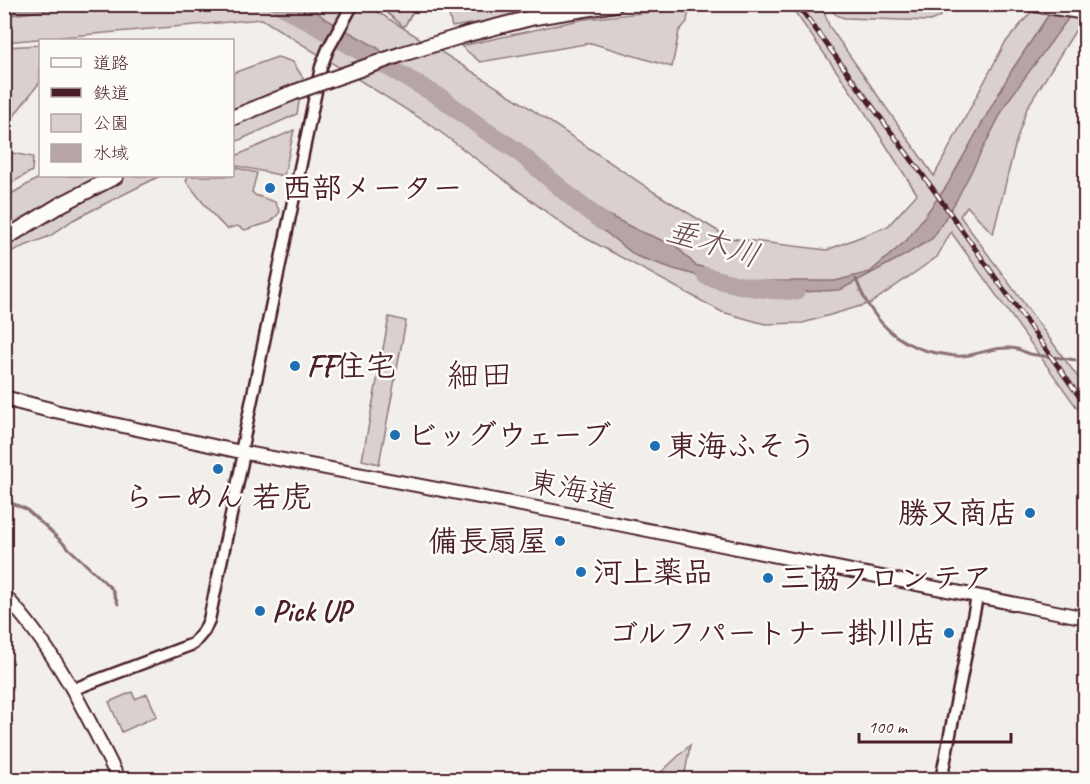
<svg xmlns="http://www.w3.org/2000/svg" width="1090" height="784" viewBox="0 0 1090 784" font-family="Caveat,'Klee One',sans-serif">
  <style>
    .green { fill: #d9d0cf; stroke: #92787d; stroke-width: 1.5 }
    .water { fill: #b7a5a6; stroke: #8b6f75; stroke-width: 1.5 }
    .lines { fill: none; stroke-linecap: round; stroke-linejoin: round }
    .stream { stroke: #8b6f75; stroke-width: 3 }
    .river { stroke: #b7a5a6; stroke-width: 18 }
    .tertiary-casing { stroke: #4a1f2b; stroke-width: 15 }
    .secondary-casing { stroke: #4a1f2b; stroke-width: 16 }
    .trunk-casing { stroke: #4a1f2b; stroke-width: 18 }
    .tertiary { stroke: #fdfcf7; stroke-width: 10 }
    .secondary { stroke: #fdfcf7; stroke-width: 12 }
    .trunk { stroke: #fdfcf7; stroke-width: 14 }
    .rail-casing { stroke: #4a1f2b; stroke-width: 5 }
    .rail { stroke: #fdfcf7; stroke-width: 3; stroke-dasharray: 9; stroke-linecap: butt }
    .trunk-bridge-casing { stroke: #4a1f2b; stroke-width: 18; stroke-linecap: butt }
    .trunk-bridge { stroke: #fdfcf7; stroke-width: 14 }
    .poi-dot { fill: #1f6fb2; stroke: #fdfcf7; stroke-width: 2 }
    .labels { text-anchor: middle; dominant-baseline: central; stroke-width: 5; stroke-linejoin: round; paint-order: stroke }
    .poi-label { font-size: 30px; font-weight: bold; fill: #4a1f2b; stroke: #fdfcf7; text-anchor: start }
    .street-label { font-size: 30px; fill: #4a1f2b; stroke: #fdfcf7 }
    .water-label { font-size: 32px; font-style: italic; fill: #704e56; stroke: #fdfcf7 }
    .quarter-label { font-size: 33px; fill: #4a1f2b; stroke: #fdfcf7 }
  </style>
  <rect width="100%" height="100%" fill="#f2efeb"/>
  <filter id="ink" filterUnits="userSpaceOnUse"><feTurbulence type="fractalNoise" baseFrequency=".0167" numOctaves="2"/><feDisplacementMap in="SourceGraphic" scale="12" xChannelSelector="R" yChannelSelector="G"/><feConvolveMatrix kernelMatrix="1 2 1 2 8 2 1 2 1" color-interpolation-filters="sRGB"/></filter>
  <g filter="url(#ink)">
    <g class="green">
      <path d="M5,5H367L522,103L654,192L729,238L827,250L888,226L917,194L859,103L790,5H822L829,26L934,176L1005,43L1037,5H1085V15L1027,108L1016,142L993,234L967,206L960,216L1085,387V419L951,232L937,257L871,303L803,323L765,324L722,312L569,229L431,125L262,19L5,42Z"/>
      <path d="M378,5H417L404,27Z"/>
      <path d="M455,5H581L452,27L448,11Z"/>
      <path d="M831,5H948C943,14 940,18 930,21L845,18C837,16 831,13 831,5Z"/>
      <path d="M689,8L687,22L679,31L672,67L591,43L480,62L461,46L584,19Z"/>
      <path d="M40,45V82L16,113L5,137V47Z"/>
      <path d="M277,57L293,62L303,78L297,114L233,143V73Z"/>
      <path d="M294,130L284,176L233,165V157Z"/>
      <path d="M7,152L33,157L32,171L5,187V163Z"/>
      <path d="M233,167L257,173L252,192L255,195L275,202L280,212L271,222L245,230L237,226L227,229C211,215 199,197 186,181L188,176H232Z"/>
      <path d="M42,176H160L73,220L50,236L5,254L4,198Z"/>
      <path d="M389,317L406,321L379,464L362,460Z"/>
      <path d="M132,692L135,699L147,694L157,716L122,732L109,702Z"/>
      <path d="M690,745L684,779H654Z"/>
    </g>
    <g class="water">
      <path d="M5,4H82V5L5,16Z"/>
      <path d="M285,5H309L324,18L378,48L401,70Z"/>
      <path d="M1055,5H1078L1007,102L956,201L933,238L905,255L840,290L782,293L728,284L674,269L636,256L595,224L577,199L637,230L676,246L695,265L751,281H835L870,272L907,240L946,187L1012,70Z"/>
    </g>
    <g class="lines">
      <g class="stream">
        <path d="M856,279C870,317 895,345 936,353C944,354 954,357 963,356C980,354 1000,345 1017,349C1022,350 1025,353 1030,354C1045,357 1060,357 1075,360"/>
        <path d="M4,500L26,509L45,526L112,589L118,604"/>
      </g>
      <g class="river">
        <path d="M278,4L440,97L486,131L516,150L578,203L603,222"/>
        <path d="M706,276C736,286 764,291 796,291"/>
      </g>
      <g class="tertiary-casing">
        <g id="tertiary">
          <path d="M241,452L321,67L328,49L353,4"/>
          <path d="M74,689L193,644L204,631L209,620L244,453"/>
          <path d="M941,780L977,597"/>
        </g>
      </g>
      <g class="secondary-casing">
        <g id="secondary">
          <path d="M50,410L241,452L553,511L1086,618"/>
          <path d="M4,595C55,648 87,715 119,780"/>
        </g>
      </g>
      <g class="trunk-casing">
        <g id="trunk">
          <path d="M1034,4L1086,12"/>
          <path d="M468,34L535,17L616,4"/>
          <path d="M232,118L295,92"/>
          <path d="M4,239L60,205L116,176"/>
          <path d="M4,398L50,410"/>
        </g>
      </g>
      <use href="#tertiary" class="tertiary"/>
      <use href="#secondary" class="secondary"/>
      <use href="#trunk" class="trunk"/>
      <g class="rail-casing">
        <path id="rail" d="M797,4L933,189L1086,406"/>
      </g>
      <use href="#rail" class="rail"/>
      <g class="trunk-bridge-casing">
        <path id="trunk-bridge" d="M295,92L402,54L468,34"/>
      </g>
      <use href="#trunk-bridge" class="trunk-bridge"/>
    </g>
  </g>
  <g class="poi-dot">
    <circle cx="270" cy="188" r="6"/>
    <circle cx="295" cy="366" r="6"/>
    <circle cx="395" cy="435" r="6"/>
    <circle cx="655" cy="446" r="6"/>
    <circle cx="218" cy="469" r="6"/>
    <circle cx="1030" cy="513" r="6"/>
    <circle cx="560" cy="541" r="6"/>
    <circle cx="581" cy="572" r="6"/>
    <circle cx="768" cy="578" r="6"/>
    <circle cx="260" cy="611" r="6"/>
    <circle cx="949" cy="633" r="6"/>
  </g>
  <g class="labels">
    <g class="poi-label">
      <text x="282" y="188">西部メーター</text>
      <text x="307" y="366">FF住宅</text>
      <text x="407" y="435">ビッグウェーブ</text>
      <text x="667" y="446">東海ふそう</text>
      <text x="218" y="497" text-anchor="middle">らーめん 若虎</text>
      <text x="1018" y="513" text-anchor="end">勝又商店</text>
      <text x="548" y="541" text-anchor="end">備長扇屋</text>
      <text x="593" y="572">河上薬品</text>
      <text x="780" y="578">三協フロンテア</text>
      <text x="272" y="611">Pick UP</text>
      <text x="937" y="633" text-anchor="end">ゴルフパートナー掛川店</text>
    </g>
    <g class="street-label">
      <text transform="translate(573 489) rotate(11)">東海道</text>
    </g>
    <g class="water-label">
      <text transform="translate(713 243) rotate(17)">垂木川</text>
    </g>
    <g class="quarter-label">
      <text x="480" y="375">細田</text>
    </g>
  </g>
  <rect width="1090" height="784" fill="none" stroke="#fdfcf7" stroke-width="24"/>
  <rect x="12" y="12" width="1066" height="760" fill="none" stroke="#4a1f2b" stroke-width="2" filter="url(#ink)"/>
  <rect x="39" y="39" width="195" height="138" fill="#fdfcf7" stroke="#b5a4a5" stroke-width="1.5"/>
  <rect x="51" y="58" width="30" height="9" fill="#fdfcf7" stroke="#b5a4a5" stroke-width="1.5"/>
  <text x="93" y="69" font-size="18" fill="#4a1f2b">道路</text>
  <rect x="51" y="88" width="30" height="9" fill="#4a1f2b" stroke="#b5a4a5" stroke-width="1.5"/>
  <text x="93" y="99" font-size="18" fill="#4a1f2b">鉄道</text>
  <rect x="51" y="114" width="30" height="18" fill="#d9d0cf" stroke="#b5a4a5" stroke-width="1.5"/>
  <text x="93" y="129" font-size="18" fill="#4a1f2b">公園</text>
  <rect x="51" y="144" width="30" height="18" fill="#b7a5a6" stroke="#b5a4a5" stroke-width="1.5"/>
  <text x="93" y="159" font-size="18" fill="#4a1f2b">水域</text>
  <path d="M859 733v9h152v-9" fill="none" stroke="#4a1f2b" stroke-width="3"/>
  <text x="868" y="733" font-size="18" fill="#4a1f2b" stroke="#fdfcf7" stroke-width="4.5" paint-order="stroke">100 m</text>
</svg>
